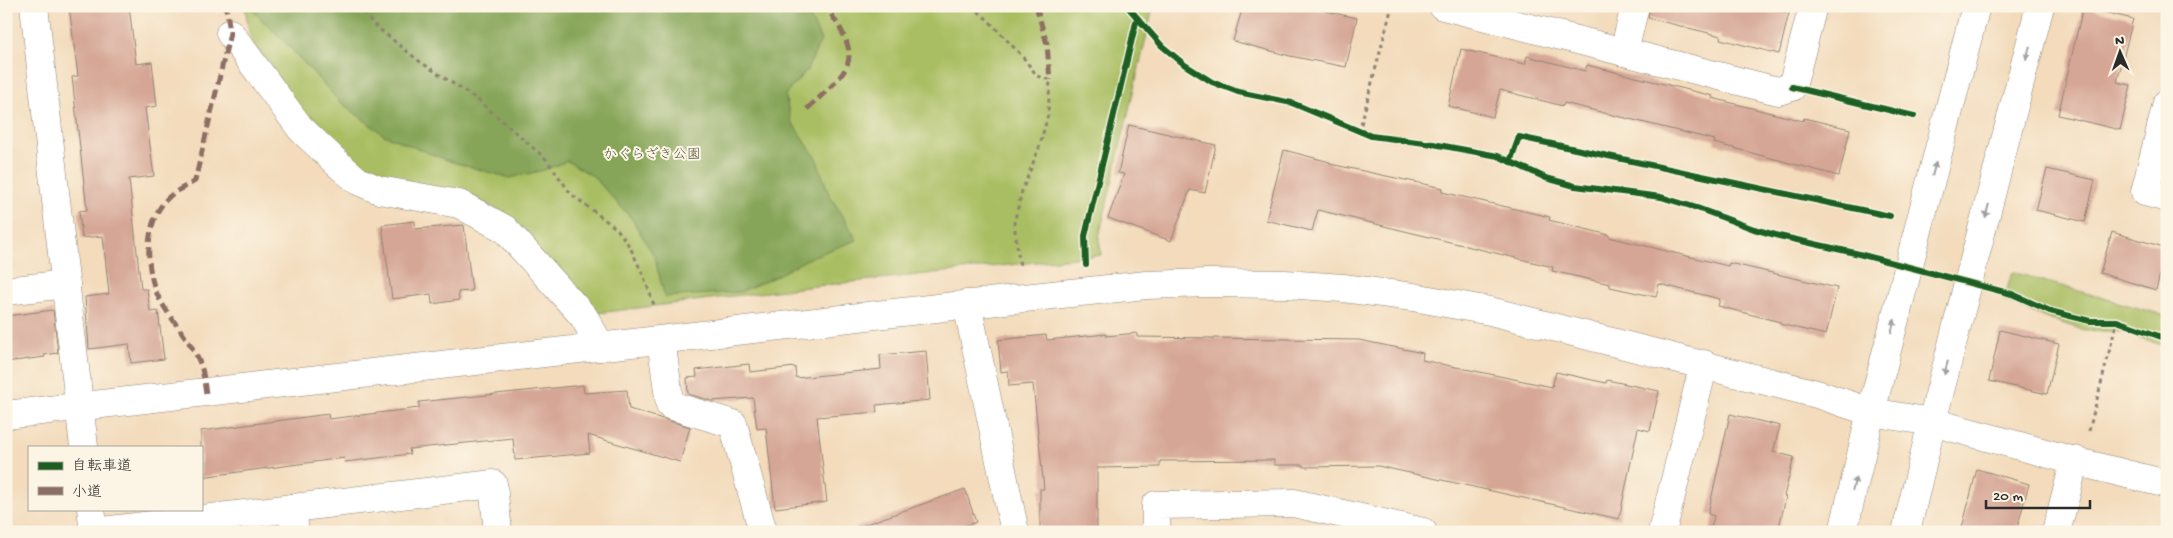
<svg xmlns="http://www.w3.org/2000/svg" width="2173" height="538" viewBox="0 0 2173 538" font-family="'Gochi Hand','Klee One',sans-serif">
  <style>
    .green { fill: #a9be62; stroke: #6a7446 }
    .forest { fill: #86a558; stroke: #586842 }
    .building { fill: #d5a695 }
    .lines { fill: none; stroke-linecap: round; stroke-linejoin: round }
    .street-casing { stroke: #8f8374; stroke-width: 29 }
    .secondary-casing { stroke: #8f8374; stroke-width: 29 }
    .path { stroke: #8f8374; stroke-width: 3; stroke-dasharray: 4 4; stroke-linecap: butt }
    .street { stroke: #fff; stroke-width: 28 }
    .secondary { stroke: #fff; stroke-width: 28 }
    .quiet { stroke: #8d6e63; stroke-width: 5; stroke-dasharray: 10 5; stroke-linecap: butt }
    .cycleway-casing { stroke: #fcf5e5; stroke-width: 9 }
    .cycleway { stroke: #1b5e20; stroke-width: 6 }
    .oneway { fill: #a0a0a0 }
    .labels { text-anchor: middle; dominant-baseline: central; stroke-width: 4; stroke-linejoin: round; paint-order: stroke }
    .park-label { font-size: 14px; fill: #51573c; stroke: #fcf5e5 }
  </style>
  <rect width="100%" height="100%" fill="#fcf5e5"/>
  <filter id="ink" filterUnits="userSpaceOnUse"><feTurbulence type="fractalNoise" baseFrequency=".02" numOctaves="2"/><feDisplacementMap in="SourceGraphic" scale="10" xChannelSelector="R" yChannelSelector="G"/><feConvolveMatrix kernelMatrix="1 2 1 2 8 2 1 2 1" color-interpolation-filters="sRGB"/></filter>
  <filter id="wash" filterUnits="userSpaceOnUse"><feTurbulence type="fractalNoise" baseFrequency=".0096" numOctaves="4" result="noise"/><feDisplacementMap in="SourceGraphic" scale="20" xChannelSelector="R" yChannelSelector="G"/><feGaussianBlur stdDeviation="1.12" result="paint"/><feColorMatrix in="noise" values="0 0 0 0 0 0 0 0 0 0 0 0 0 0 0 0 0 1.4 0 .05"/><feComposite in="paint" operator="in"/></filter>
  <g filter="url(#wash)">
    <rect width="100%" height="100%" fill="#f3dbbc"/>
    <g class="green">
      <path d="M245,6H1151L1153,8L1099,237L1101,255L807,287L590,314L536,250L510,216L469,195L381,179L347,156L301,112L250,39Z"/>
      <path d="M2012,272L2167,316V347L2124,332L2084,330L2048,319L2004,300Z"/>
    </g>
    <path class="forest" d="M248,6H805L821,40L807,70L785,95L791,121L816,158L829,194L857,240L811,257L774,277L740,292L665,297L654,256L632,219L593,176L567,161L544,170L510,178L449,161L384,135L339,101L283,40Z"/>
    <g id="blocks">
      <g class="building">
        <path d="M69,6H129L136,64L152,62L157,106L145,108L154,176L129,179L141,289H147L150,312L158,311L164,359L131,363L129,344L89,349L85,297L109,294L103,236L82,238L79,211L87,210L72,77L78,76Z"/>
        <path d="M1243,6H1302L1357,18L1346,67L1290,56L1233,41Z"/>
        <path d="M1650,6H1763L1789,13L1779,54L1720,39L1721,36L1648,18Z"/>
        <path d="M2083,7L2133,19L2117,82L2131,85L2120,130L2058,115Z"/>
        <path d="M1461,49L1525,64L1527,56L1585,71L1587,65L1713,96L1712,98L1803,121L1804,118L1850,129L1839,176L1714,143L1715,140L1564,103L1563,106L1500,90L1493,117L1448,106Z"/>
        <path d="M1129,125L1216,145L1205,193L1190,190L1171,241L1108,218L1124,174L1118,173Z"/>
        <path d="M1284,150L1330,162V164L1443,188L1442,192L1550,217L1549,220L1609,235V237L1728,266L1729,263L1837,288L1826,335L1780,324V322L1718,306L1720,299L1659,284L1656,297L1610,287V284L1552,271L1553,267L1318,210L1312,231L1266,220Z"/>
        <path d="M2047,169L2095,180L2085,222L2036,210Z"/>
        <path d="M415,221V229L464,225L472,291L458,292L459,300L432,304L431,294L392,299L382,225Z"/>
        <path d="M2112,232L2167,248L2156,290L2100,273Z"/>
        <path d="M53,310L58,353L44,355L45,357L6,362V316Z"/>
        <path d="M2000,330L2059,344L2047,394L1989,381Z"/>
        <path d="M1137,333V337L1359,340L1423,353L1422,360L1552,387L1556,372L1606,383L1607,380L1659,391L1650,431L1638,428L1619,519L1378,466L1303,467V465H1274V460L1160,461V467L1097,468V531H1040V489H1044L1033,384L1009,386L1008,371L1001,372L998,340L1046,335L1047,340L1106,334V336Z"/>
        <path d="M926,351L930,400L876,405L877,412L817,417L827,502L775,508L766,428L757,429L753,398L712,401L688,394L687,378L697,377L696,370L749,364L750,372L795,367L796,378L881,369L880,355Z"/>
        <path d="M583,385L584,393L627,390L629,409L690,427L680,462L588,435L590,453L515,460L513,438L409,449L410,454L345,462L344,458L201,477V431L328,414L329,419L419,408V402Z"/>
        <path d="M1730,414L1780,426L1773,452L1794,457L1784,496L1786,497L1778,532H1710L1714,516L1708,514Z"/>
        <path d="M1977,469L2029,484L2016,532H1961Z"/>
        <path d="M965,489L976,522L946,532H856L855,528Z"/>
      </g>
    </g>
  </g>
  <g filter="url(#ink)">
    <use href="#blocks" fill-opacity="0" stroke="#8f8374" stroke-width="1"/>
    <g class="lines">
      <g class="street-casing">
        <g id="street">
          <path d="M34,6L84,447"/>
          <path d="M1443,6L1624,52L1635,6"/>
          <path d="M230,33L301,129L338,164L358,181L379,190L459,204L505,229L584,317L601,347"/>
          <path d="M1624,52L1778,91L1792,87L1813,6"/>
          <path d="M2167,103L2145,192L2167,198"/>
          <path d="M6,291L66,284"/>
          <path d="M967,304L1015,532"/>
          <path d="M661,340L670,405L733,424L763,532"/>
          <path d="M292,508L295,532"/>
          <path d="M91,509L94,532"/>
          <path d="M94,532L493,484L498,532"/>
          <path d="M1156,532V505L1294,503L1423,532"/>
          <path d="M1662,532L1704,364"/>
          <path d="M2056,532L2075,460"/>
        </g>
      </g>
      <g class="secondary-casing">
        <g id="secondary">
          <path d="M6,415L1024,298L1146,285L1209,283L1285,284L1343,288L1413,297L1490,311L1817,394L1871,412L1932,422L2082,463L2167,484"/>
          <path d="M1843,532L1871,412L1976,6"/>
          <path d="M1906,532L1932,422L2040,6"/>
        </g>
      </g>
      <g class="path">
        <path d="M359,6L373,24L419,61L478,100L546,159L571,194L617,229L630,247L644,277L655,308"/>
        <path d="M972,6L989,21L1023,57L1037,76L1050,80L1048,115L1039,148L1022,191L1014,223L1020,267"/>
        <path d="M1359,132L1392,6"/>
        <path d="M1086,259L1085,236L1134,30"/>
        <path d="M2089,431L2117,321"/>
      </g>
      <use href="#street" class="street"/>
      <use href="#secondary" class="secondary"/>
      <g class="quiet">
        <path d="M1036,6L1047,44L1050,80"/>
        <path d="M807,109C851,68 866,61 825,6"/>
        <path d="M206,393C204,384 204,374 201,366C192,341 171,321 159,298C144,269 144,219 169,197C177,190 187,186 195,181L230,33L227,11L224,6"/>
      </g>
      <g class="cycleway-casing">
        <g id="cycleway">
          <path d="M1127,6L1162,46L1185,65L1212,82L1238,92L1292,103L1371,136L1433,144L1498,156L1546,178L1575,186L1661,197L1697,208L1754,229L1779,236L1855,253L2012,294L2050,311L2090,321H2117L2167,339"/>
          <path d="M1792,87L1914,116"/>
          <path d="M1510,162L1519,137L1890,216"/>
          <path d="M1086,265L1085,236L1137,18"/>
        </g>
      </g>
      <use href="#cycleway" class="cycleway"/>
    </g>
    <defs><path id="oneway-solid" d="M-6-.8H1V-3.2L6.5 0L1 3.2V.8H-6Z" transform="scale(1.25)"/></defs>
    <g class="oneway">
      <use href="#oneway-solid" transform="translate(2028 53) rotate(105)"/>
      <use href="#oneway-solid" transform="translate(1934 169) rotate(-75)"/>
      <use href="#oneway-solid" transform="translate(1987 211) rotate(105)"/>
      <use href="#oneway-solid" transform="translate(1893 326) rotate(-75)"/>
      <use href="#oneway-solid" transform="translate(1946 368) rotate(105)"/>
      <use href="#oneway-solid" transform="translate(1854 484) rotate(-77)"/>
    </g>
  </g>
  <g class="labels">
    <g class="park-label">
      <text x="652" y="155">かぐらざき公園</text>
    </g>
  </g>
  <rect width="2173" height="538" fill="none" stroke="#fcf5e5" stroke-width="25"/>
  <rect x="28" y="446" width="175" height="65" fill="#fcf5e5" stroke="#a8a49b"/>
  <rect x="38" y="462" width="25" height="8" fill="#1b5e20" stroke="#a8a49b"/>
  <text x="72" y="470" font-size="15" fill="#2b2b2b">自転車道</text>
  <rect x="38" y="487" width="25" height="8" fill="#8d6e63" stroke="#a8a49b"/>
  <text x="72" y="496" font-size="15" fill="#2b2b2b">小道</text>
  <g transform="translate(2120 52) rotate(358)" stroke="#fcf5e5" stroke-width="4" paint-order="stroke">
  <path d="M0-4L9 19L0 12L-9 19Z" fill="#2b2b2b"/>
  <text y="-8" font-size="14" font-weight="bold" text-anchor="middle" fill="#2b2b2b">N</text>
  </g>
  <path d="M1986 500v8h104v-8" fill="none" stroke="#2b2b2b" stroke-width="2.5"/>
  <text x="1993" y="500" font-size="15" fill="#2b2b2b" stroke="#fcf5e5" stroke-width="4" paint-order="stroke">20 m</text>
</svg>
